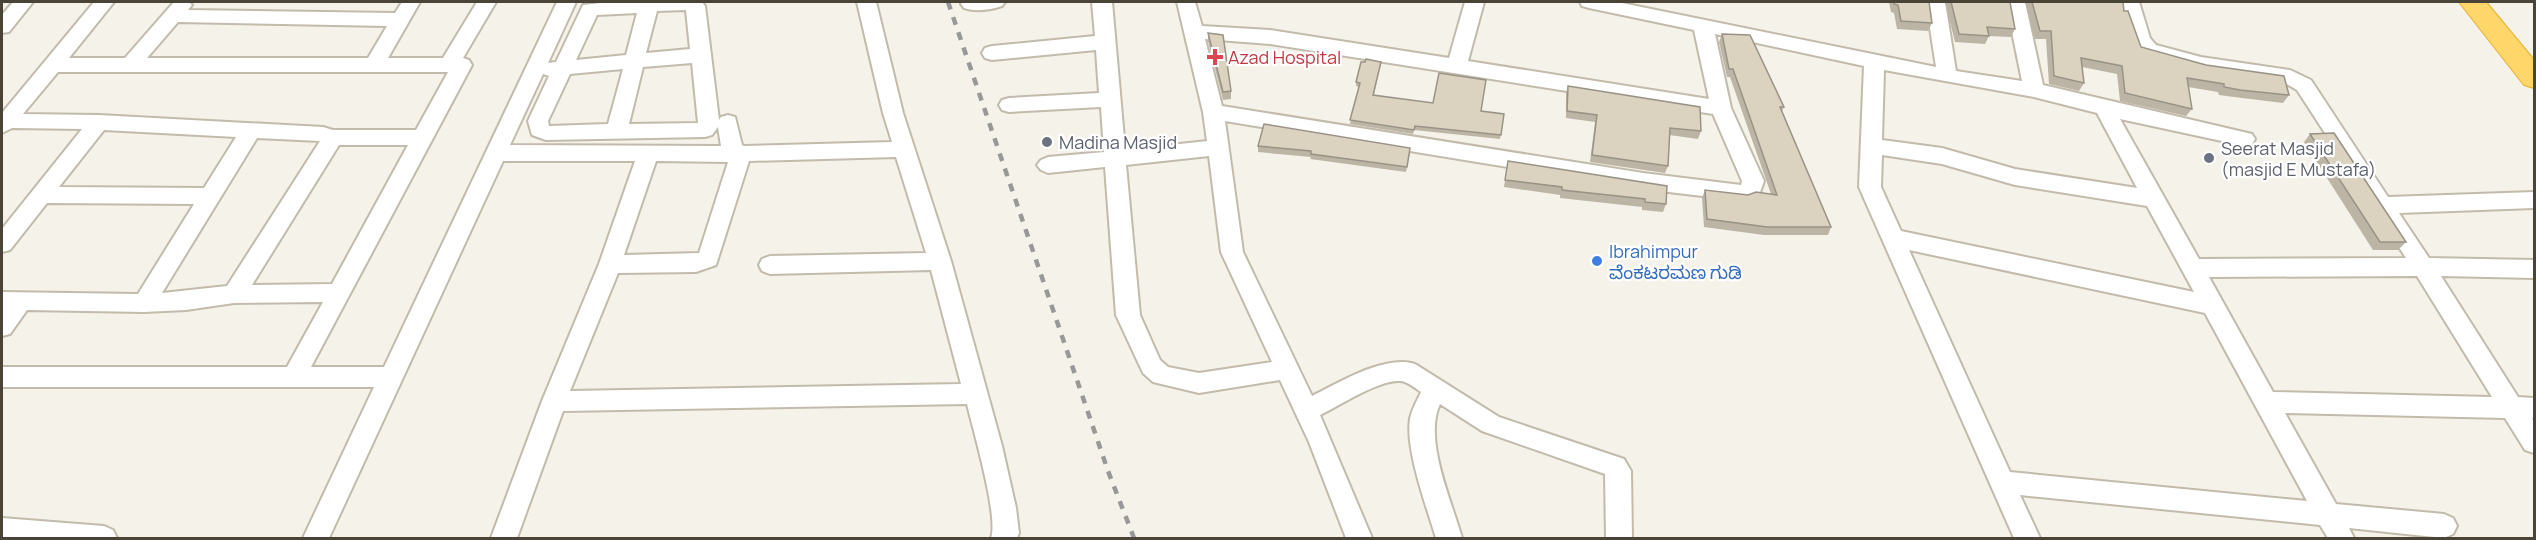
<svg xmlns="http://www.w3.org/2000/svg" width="2536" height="540" viewBox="0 0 2536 540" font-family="Manrope,'Noto Sans Kannada',sans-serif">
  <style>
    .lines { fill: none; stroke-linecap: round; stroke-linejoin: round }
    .minor-casing { stroke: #c2bbab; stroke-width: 4 }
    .highway-casing { stroke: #e8af31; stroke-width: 2 }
    .minor { fill: #fff; fill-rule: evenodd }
    .highway { fill: #ffd66a; fill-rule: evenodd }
    .rail { stroke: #989898; stroke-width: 4.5; stroke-dasharray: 8 8; stroke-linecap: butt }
    .wall { fill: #bcb5a5 }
    .building { fill: #dbd2c0; stroke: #999386; stroke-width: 1.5 }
    .health-dot { fill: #e0444e; stroke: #fff; stroke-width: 2 }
    .worship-dot { fill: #6b7280; stroke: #fff; stroke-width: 2 }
    .shop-dot { fill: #3f7fe0; stroke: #fff; stroke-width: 2 }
    .labels { text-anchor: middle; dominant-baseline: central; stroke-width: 4.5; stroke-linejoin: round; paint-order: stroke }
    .health-label { font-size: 18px; fill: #be3a42; stroke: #fff; text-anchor: start }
    .worship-label { font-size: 18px; fill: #5b616d; stroke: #fff; text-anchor: start }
    .shop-label { font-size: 18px; fill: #366cbe; stroke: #fff; text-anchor: start }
  </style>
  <rect width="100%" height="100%" fill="#f5f2e9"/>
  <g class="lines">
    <g class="minor-casing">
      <g id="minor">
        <path d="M13,2H33L9,32L2,33V15Z"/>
        <path d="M94,2H114L69,58H125L174,2H189L192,5L188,10L395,13L402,2H420L388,58H443L477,2H496L463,58L469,60L472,65L311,367H384L557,2H576L548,63L556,62L583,5L610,2H702L705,6L719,120L721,117L728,115L735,117L742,145L744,146L892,142L883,113L857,2H876L903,113L951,261L1002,446L1016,508L1019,533L1017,538H991C999,518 973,429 967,404L563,411L517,538H491L542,401L599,264L635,161H503L329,538H303L374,387H2V367H287L323,302L234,303L186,310L144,312L27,310L10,334L2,336V292L138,294L194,204L47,203L10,250L2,252V229L82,129L12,128L2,133V113ZM686,10L690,49L646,53L657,11ZM637,13L626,55L576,60L597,15ZM178,22L387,26L368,58H147ZM692,63L698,123L629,124L643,67ZM623,69L608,124L549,126L548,121L570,74ZM58,72H448L416,130H333L323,127L99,115L23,114ZM543,74L549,76L528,121L532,135L546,140L705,137L712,135L718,127L721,146L510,145ZM104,130L236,137L204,188L59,187ZM257,138L320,141L227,286L162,293ZM339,145H408L332,284L252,285ZM896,157L926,253L770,256L762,259L759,265L762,271L770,274L931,270L961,384L570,391L618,273L696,272L716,265L749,161ZM656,161L728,162L699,253L624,255Z"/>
        <path d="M963,2H1005L1002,6C990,10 976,12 964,8L961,4Z"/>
        <path d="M1092,2H1112L1125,150L1207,141L1203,112L1177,2H1195L1202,26L1270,30L1449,58L1465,2H1484L1468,61L1709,99L1694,30L1589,8L1582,6L1580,2H1617L1936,67L1926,2H1945L1956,71L2022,81L2006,2H2025L2043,85L2252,134L2255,139L2252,144L2245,146L2120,119L2199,259L2406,258L2297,90L2285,83L2201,71L2142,55L2131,40L2120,2H2139L2150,38L2156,45L2201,57L2290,70L2311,80L2388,197L2534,192V208L2399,213L2429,258L2534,260V278L2441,276L2518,397L2534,398V418H2532L2534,423V453L2525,450L2505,418L2285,413L2336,504L2444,514L2453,518L2457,526L2453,534L2444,538L2349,528L2354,538H2328L2320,525L2020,495L2040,538H2014L1859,187L1864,66L1715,34L1731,108L1764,181L1759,195L1745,201L1643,189L1225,121L1243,252L1312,396C1338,383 1386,354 1415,364L1499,417L1624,459L1631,471L1632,538H1606L1605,474L1482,431L1440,404C1423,439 1452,502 1462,538H1436C1427,508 1405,449 1410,419C1412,409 1417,401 1421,392C1415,388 1407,381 1400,381C1378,380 1341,405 1320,415L1372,538H1346L1309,442L1280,380L1199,393L1153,382L1143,373L1116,315L1105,167L1048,173L1041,170L1037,165L1041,160L1048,157L1104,152L1101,107L1009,112L1002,110L999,105L1002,100L1009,98L1099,93L1096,50L992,60L985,58L982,53L985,48L992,46L1095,36ZM1205,39L1270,44L1713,114L1742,181L1741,185L1643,173L1222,106ZM1884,70L2034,97L2097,113L2137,188L2015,169L1942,148L1882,140ZM1882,155L1942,164L2015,185L2147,206L2194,292L1901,231L1881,187ZM1209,156L1221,252L1272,362L1199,373L1168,367L1160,360L1140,315L1126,165ZM1909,250L2205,313L2307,501L2010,472ZM2417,276L2492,397L2273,392L2209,277Z"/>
        <path d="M2,518L104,526L113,530L117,538H2Z"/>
      </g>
    </g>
    <g class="highway-casing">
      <path id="highway" d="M2459,2H2486L2534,60V88L2524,85Z"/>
    </g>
    <use href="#minor" class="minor"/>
    <use href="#highway" class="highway"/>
    <path class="rail" d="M948,2L1108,471L1134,538"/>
  </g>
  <g class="wall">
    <path d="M1889,2H1929L1932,23L1928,31L1897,29L1894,13L1891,12Z"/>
    <path d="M1945,2H2010L2015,29L2011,37L1989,36L1985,44L1955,42Z"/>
    <path d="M2025,2H2123L2124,11L2141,47L2289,95L2283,103L2234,97L2219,95L2218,92L2188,87L2192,109L2186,116L2120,101L2117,74L2082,67L2084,83L2079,91L2049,84L2046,39H2035Z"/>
    <path d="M1208,33L1231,91V99L1223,100L1208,41Z"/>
    <path d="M1722,34L1784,107L1782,111L1831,227L1828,235H1764L1704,227L1702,198L1705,190L1748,195L1771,194L1730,77H1727L1719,42Z"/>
    <path d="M1381,62L1374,95L1504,114L1500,139L1414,130L1413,134L1350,124L1359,87L1356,86V82Z"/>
    <path d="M1568,86L1701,131L1698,139L1669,135L1668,166L1665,173L1590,162L1595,122L1566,118V93Z"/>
    <path d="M2310,134L2406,242L2398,250H2373L2304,142Z"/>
    <path d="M1258,146L1410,153L1406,172L1310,159L1311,157L1258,152Z"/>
    <path d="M1508,161L1666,204L1663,212L1642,210V207L1560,198V195L1504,187Z"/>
  </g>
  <g class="building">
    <path d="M1894,2H1929L1932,23L1901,21L1898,5L1894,4Z"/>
    <path d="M1951,2H2010L2015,29L1987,27L1989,36L1959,34Z"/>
    <path d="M2032,2H2123L2124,11H2128L2141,47L2206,65L2284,76L2289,95L2240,90L2224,87V84L2187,78L2192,109L2125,93L2122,66L2081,58L2084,83L2054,76L2051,31H2040Z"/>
    <path d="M1208,33L1223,35L1231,91L1223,92Z"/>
    <path d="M1722,34L1750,35L1784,107H1780L1831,227H1767L1707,219L1705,190L1748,195L1756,192L1777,195L1733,69H1729Z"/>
    <path d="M1366,59L1381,62L1373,95L1433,103L1439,73L1486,80L1481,111L1504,114L1501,135L1415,126L1414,130L1350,120L1360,83L1356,82L1361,62H1365Z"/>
    <path d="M1568,86L1700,107L1701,131L1670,128L1668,166L1592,155L1597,115L1567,111Z"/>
    <path d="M1264,124L1410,148L1407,167L1311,154V151L1258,146Z"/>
    <path d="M2334,133L2406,242H2380L2310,134Z"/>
    <path d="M1508,161L1667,186L1666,204L1645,202V199L1562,190V187L1505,180Z"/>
  </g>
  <path class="health-dot" d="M1212 48h6v6h6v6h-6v6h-6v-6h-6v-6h6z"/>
  <g class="worship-dot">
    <circle cx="1047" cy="142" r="6"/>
    <circle cx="2209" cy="158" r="6"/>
  </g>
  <circle class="shop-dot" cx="1597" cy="261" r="6"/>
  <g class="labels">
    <g class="health-label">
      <text x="1228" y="57">Azad Hospital</text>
    </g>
    <g class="worship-label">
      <text x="1059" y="142">Madina Masjid</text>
      <text x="2221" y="148">Seerat Masjid<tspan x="2221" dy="21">(masjid E Mustafa)</tspan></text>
    </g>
    <g class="shop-label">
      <text x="1609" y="251">Ibrahimpur<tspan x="1609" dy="21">ವೆಂಕಟರಮಣ ಗುಡಿ</tspan></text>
    </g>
  </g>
  <rect width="2536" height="540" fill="none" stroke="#4a4337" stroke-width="6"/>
</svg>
